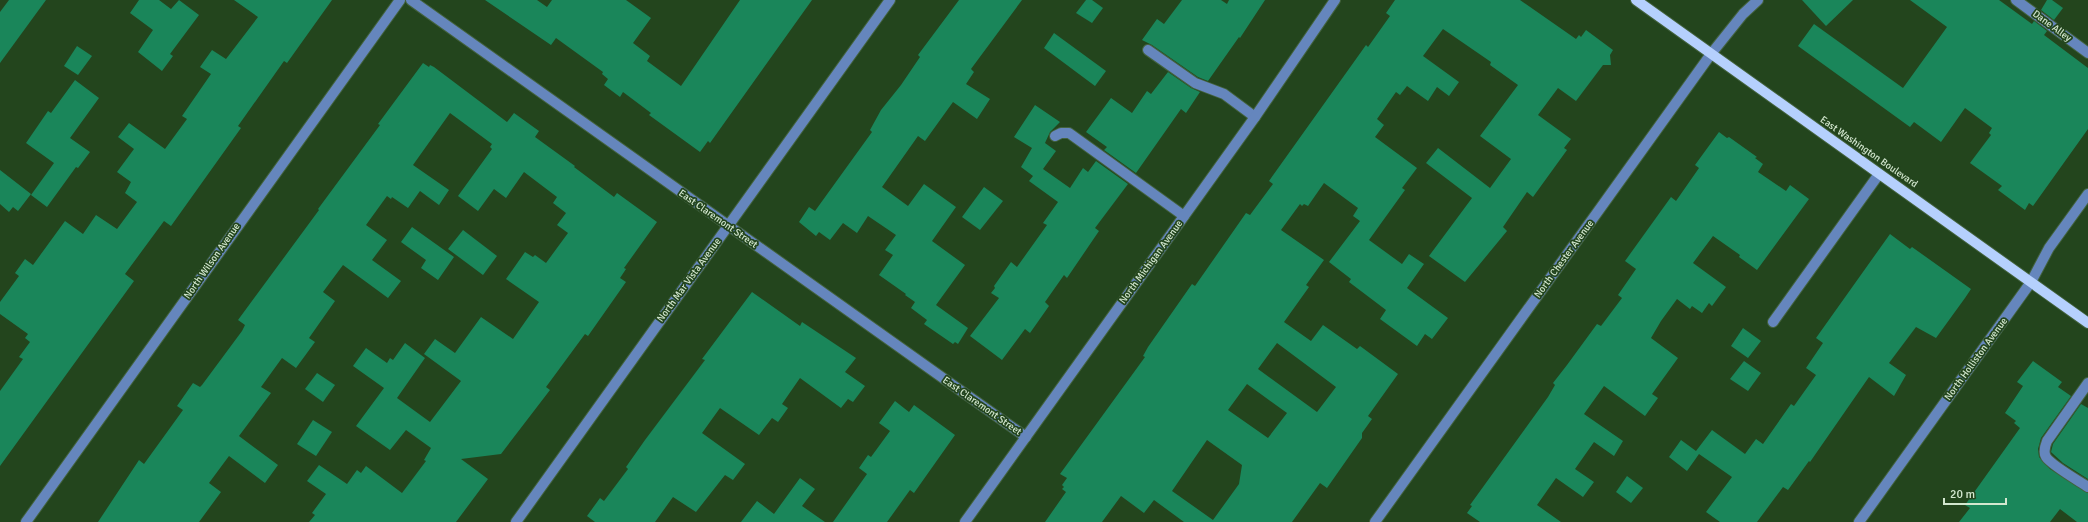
<svg xmlns="http://www.w3.org/2000/svg" width="2088" height="522" viewBox="0 0 2088 522" font-family="Signika,sans-serif">
  <style>
    .building { fill: #1a865a; fill-rule: evenodd }
    .lines { fill: none; stroke-linecap: round; stroke-linejoin: round }
    .minor-casing { stroke: #43623d; stroke-width: 12 }
    .major-casing { stroke: #43623d; stroke-width: 12 }
    .minor { stroke: #6586bd; stroke-width: 10 }
    .major { stroke: #b5d0fd; stroke-width: 10 }
    .labels { text-anchor: middle; dominant-baseline: central; stroke-width: 3.5; stroke-linejoin: round; paint-order: stroke }
    .street-label { font-size: 10px; fill: #d3e7cf; stroke: #23451d }
  </style>
  <rect width="100%" height="100%" fill="#23451d"/>
  <g class="building">
    <path d="M9,0H46L0,63V12Z"/>
    <path d="M139,0H159L171,9L179,0L199,15L170,54L173,56L162,71L138,52L153,30L130,13Z"/>
    <path d="M234,0H332L287,63L284,61L238,126L241,128L171,226L164,221L125,274L134,281L0,466V391L23,359L19,357L30,342L25,338L28,334L0,314V302L19,276L15,273L25,259L33,265L65,221L83,234L96,215L117,229L137,202L125,193L131,182L117,172L134,149L118,137L129,123L165,149L187,119L182,116L211,74L200,67L212,50L226,59L258,17Z"/>
    <path d="M485,0H537L547,7L552,0H626L651,18L633,43L650,56L647,61L681,86L740,0H812L710,143L708,141L700,152L649,115L651,113L623,92L620,97L604,85L608,79L602,74L603,72L556,38L551,45Z"/>
    <path d="M959,0H1022L971,69L974,72L966,84L990,99L977,119L953,102L925,141L918,136L882,187L908,206L924,184L956,207L932,241L965,265L936,305L968,328L958,344L955,342L953,344L924,324L927,320L911,308L915,302L905,295L906,294L879,275L893,255L885,250L896,235L868,216L857,233L843,223L830,240L819,232L816,236L799,222L809,207L815,211L872,132L870,130L881,110L901,85L920,57L918,55Z"/>
    <path d="M1086,0H1092L1103,8L1092,23L1076,13Z"/>
    <path d="M1182,0H1221L1227,4L1229,0H1265L1240,38L1239,37L1208,81L1198,77L1152,45L1142,40L1157,19L1164,24Z"/>
    <path d="M1395,0H1520L1576,39L1579,35L1581,37L1586,30L1613,50L1610,55L1611,65H1603L1576,101L1558,88L1538,115L1571,139L1564,148L1567,150L1533,197L1527,192L1503,227L1507,231L1465,282L1429,256L1472,198L1426,163L1438,148L1490,188L1511,159L1480,136L1518,85L1490,65L1491,62L1443,29L1423,56L1459,82L1449,96L1437,87L1428,101L1407,86L1400,95L1396,92L1377,119L1384,125L1375,137L1417,168L1402,188L1405,190L1369,240L1402,264L1409,254L1424,264L1407,288L1448,318L1432,339L1425,334L1417,346L1380,319L1386,310L1349,282L1351,279L1329,262L1360,221L1353,216L1358,208L1324,183L1308,206L1304,204L1302,206L1300,204L1281,230L1324,260L1306,285L1309,287L1284,322L1311,341L1323,325L1357,349L1360,346L1398,374L1368,416L1372,419L1362,433V438L1327,488L1320,483L1292,522H1184L1154,500L1144,513L1121,496L1102,522H1045L1066,492L1062,489L1064,487L1062,485L1067,478L1060,474L1145,357L1143,356L1148,347L1192,284L1195,286L1246,213L1250,215L1273,184L1269,181L1366,45L1368,47L1390,16L1386,13ZM1277,343L1336,387L1317,412L1258,369ZM1247,384L1287,413L1268,438L1228,410ZM1207,440L1242,465L1239,484L1213,520L1172,491Z"/>
    <path d="M1802,0H1853L1826,26Z"/>
    <path d="M1910,0H1999L2032,24L2034,21L2047,31L2044,35L2088,68V129L2033,206L2029,203L2025,210L1998,190L2002,186L1970,163L1991,135L1989,133L1992,128L1965,108L1941,142L1914,122L1910,127L1798,46L1814,24L1903,88L1947,27Z"/>
    <path d="M2047,0H2052L2063,8L2054,20L2041,10Z"/>
    <path d="M1054,33L1106,71L1095,86L1044,48Z"/>
    <path d="M77,46L92,56L78,75L64,66Z"/>
    <path d="M423,63L429,67L430,65L434,67L507,122L514,113L539,131L535,137L575,166L574,167L614,197L617,193L657,222L624,268L626,269L620,278L626,282L588,336L585,334L546,387L550,390L501,454L461,459L488,479L456,522H309L315,515L312,513L326,494L307,481L319,465L347,484L357,470L361,473L366,466L402,493L426,461L424,460L431,448L406,430L390,450L356,426L384,388L353,366L366,348L387,363L390,358L393,360L405,343L425,358L397,398L430,422L461,381L424,354L435,339L455,353L481,317L513,339L539,302L506,279L525,252L533,257L535,255L546,263L568,233L557,225L566,213L553,203L557,197L524,172L506,198L494,189L478,211L458,196L492,149L490,147L492,144L450,113L413,165L449,190L439,205L420,191L408,208L392,197L391,199L387,196L366,225L387,240L372,260L401,281L388,298L343,265L323,292L335,301L309,338L315,342L296,368L282,358L261,387L271,393L239,436L278,465L265,483L229,456L209,483L221,492L199,522H98L139,460L144,464L183,410L177,406L193,383L200,387L202,385L242,331L245,325L238,320L319,210L318,209L380,125L378,124Z"/>
    <path d="M1168,72L1191,88L1200,92L1186,113L1181,109L1136,173L1104,150L1107,147L1086,132L1111,98L1132,113L1147,91L1151,94Z"/>
    <path d="M75,80L99,98L70,138L90,152L78,168L76,167L47,207L31,195L54,163L26,143L48,111L51,113Z"/>
    <path d="M1035,105L1060,122L1050,132L1045,143L1056,151L1043,169L1070,188L1083,168L1088,172L1096,161L1128,184L1095,228L1099,231L1067,278L1064,275L1045,302L1049,306L1030,333L1025,329L1002,360L970,336L999,298L991,293L995,288L994,286L1011,262L1017,267L1047,225L1043,223L1058,202L1029,181L1033,176L1021,167L1032,148L1014,137Z"/>
    <path d="M1719,132L1727,138L1729,137L1757,157L1755,158L1763,164L1758,172L1786,191L1790,185L1809,199L1757,270L1739,257L1740,255L1713,236L1693,263L1726,287L1712,306L1709,303L1702,313L1692,306L1690,309L1677,299L1661,321L1651,338L1678,358L1652,394L1658,398L1645,416L1604,386L1584,414L1623,441L1614,456L1594,442L1575,469L1594,482L1583,497L1556,478L1537,505L1561,522H1480L1467,513L1472,506L1470,505L1548,397L1555,385L1553,383L1567,365L1597,324L1601,326L1622,298L1618,295L1636,269L1625,261L1671,197L1676,201L1699,168L1695,165Z"/>
    <path d="M0,170L31,194L18,211L13,207L9,212L0,204Z"/>
    <path d="M984,187L1003,201L980,230L962,217Z"/>
    <path d="M412,227L454,257L438,280L421,268L426,260L401,242Z"/>
    <path d="M463,230L497,256L483,275L448,249Z"/>
    <path d="M1890,234L1910,249L1912,247L1971,289L1965,298L1936,338L1916,327L1889,363L1906,375L1894,396L1869,377L1810,462L1809,461L1788,490L1783,487L1757,522H1720L1706,512L1732,477L1699,454L1687,471L1669,457L1681,440L1696,451L1712,430L1745,454L1756,439L1763,444L1791,404L1794,406L1816,375L1806,368L1823,343L1816,338Z"/>
    <path d="M752,292L800,326L802,322L856,358L845,372L865,386L853,402L848,399L841,408L800,378L782,404L788,408L778,422L772,418L759,435L720,408L702,433L745,464L733,480L725,475L696,512L673,497L655,522H595L587,516L600,498L604,501L628,469L626,467L645,440L705,360L702,359Z"/>
    <path d="M1743,328L1761,341L1748,358L1731,346Z"/>
    <path d="M1744,361L1761,373L1748,391L1730,379Z"/>
    <path d="M2033,361L2062,382L2058,387L2071,396L2041,438L2038,449L2039,457L2050,469L2088,493V522H2077L2060,509L2050,522H1959L1970,508L1965,505L2020,428L2014,423L2016,421L2005,413L2023,386L2017,382Z"/>
    <path d="M317,373L335,385L323,402L305,389Z"/>
    <path d="M895,401L909,412L914,405L955,435L914,493L910,490L887,522H833L867,474L859,468L868,455L871,457L890,431L879,423Z"/>
    <path d="M2081,404L2088,408V479L2063,463L2051,452L2053,444Z"/>
    <path d="M313,420L332,432L316,456L297,444Z"/>
    <path d="M1627,476L1643,488L1631,503L1616,492Z"/>
    <path d="M800,478L815,489L802,506L825,522H741L757,501L774,514Z"/>
  </g>
  <g class="lines">
    <g class="minor-casing">
      <g id="minor">
        <path d="M411,0L1026,437"/>
        <path d="M2016,0L2088,53"/>
        <path d="M1148,50L1195,83L1224,94L1255,117"/>
        <path d="M1055,136L1061,133H1069L1184,216"/>
        <path d="M1773,322L1879,174"/>
        <path d="M2088,383L2047,441C2045,446 2043,452 2046,457C2051,465 2079,481 2088,487"/>
        <path d="M26,522L400,0"/>
        <path d="M516,522L890,0"/>
        <path d="M965,522L1255,117L1335,0"/>
        <path d="M1375,522L1711,54L1743,14L1758,0"/>
        <path d="M1859,522L2031,282L2049,248L2088,194"/>
      </g>
    </g>
    <g class="major-casing">
      <path id="major" d="M1636,0L2088,323"/>
    </g>
    <use href="#minor" class="minor"/>
    <use href="#major" class="major"/>
  </g>
  <g class="labels">
    <g class="street-label">
      <text transform="translate(2052 26) rotate(36)">Dane Alley</text>
      <text transform="translate(1869 152) rotate(35)">East Washington Boulevard</text>
      <text transform="translate(718 219) rotate(35)">East Claremont Street</text>
      <text transform="translate(1564 259) rotate(-54)">North Chester Avenue</text>
      <text transform="translate(212 261) rotate(-55)">North Wilson Avenue</text>
      <text transform="translate(1151 262) rotate(-54)">North Michigan Avenue</text>
      <text transform="translate(689 280) rotate(-54)">North Mar Vista Avenue</text>
      <text transform="translate(1976 359) rotate(-54)">North Holliston Avenue</text>
      <text transform="translate(982 406) rotate(35)">East Claremont Street</text>
    </g>
  </g>
  <path d="M1944 498v6h62v-6" fill="none" stroke="#d3e7cf" stroke-width="2"/>
  <text x="1950" y="498" font-size="12" fill="#d3e7cf" stroke="#23451d" stroke-width="3" paint-order="stroke">20 m</text>
</svg>
